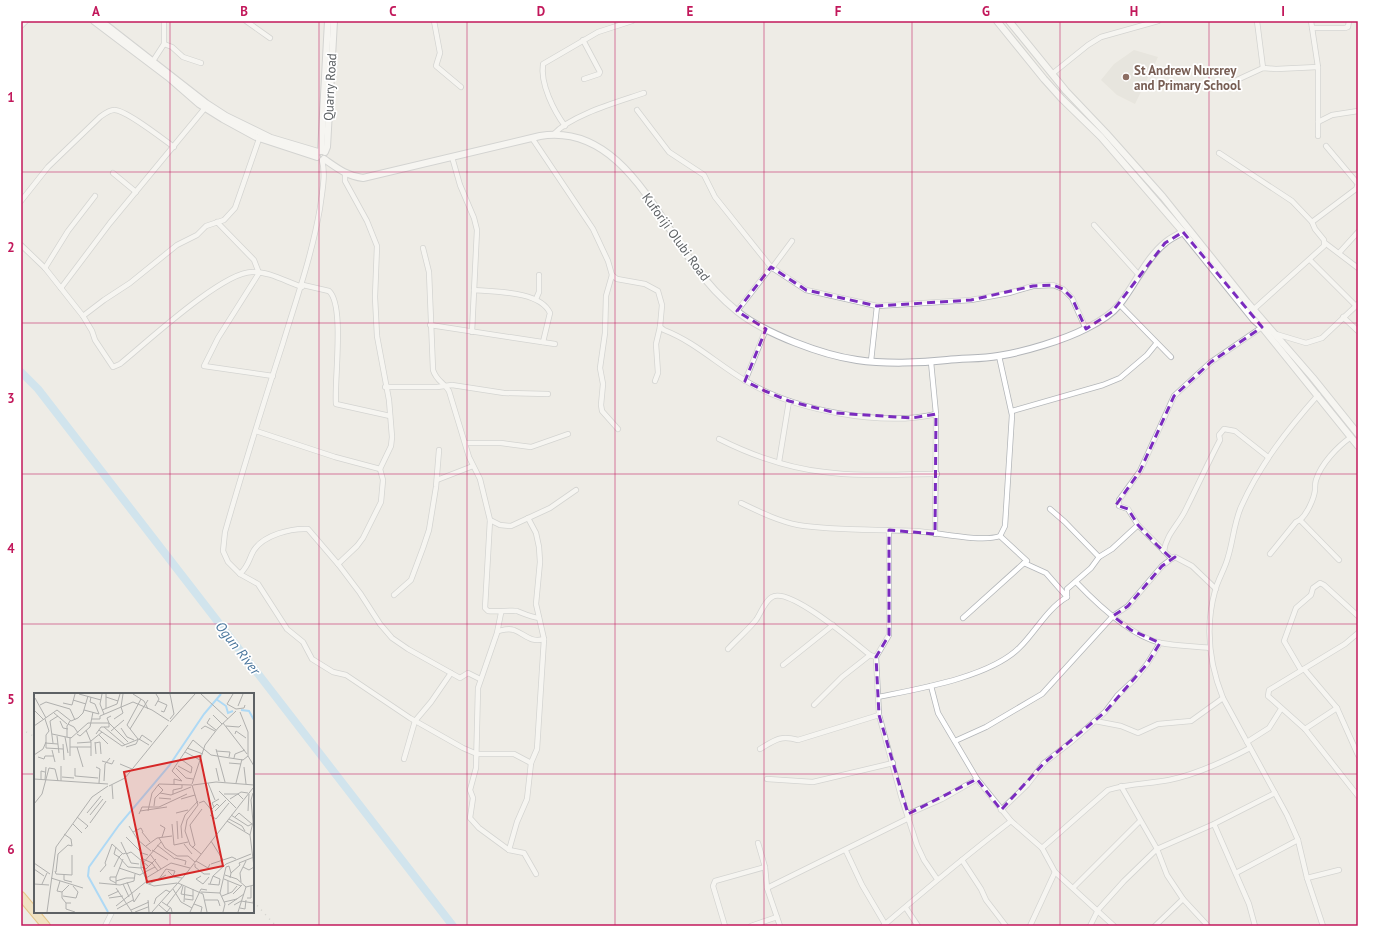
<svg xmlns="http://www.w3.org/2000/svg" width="1379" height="947" viewBox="0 0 1379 947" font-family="'PT Sans',sans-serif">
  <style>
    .education { fill: #dedbd4 }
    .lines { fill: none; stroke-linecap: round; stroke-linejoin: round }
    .river { stroke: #aed9f5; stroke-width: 8 }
    .street-casing { stroke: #b3b6b9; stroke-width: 6 }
    .secondary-casing { stroke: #b2b5b9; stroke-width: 8 }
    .highway-casing { stroke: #da961a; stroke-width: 10 }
    .street { stroke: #fff; stroke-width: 4.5 }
    .secondary { stroke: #fff; stroke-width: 6 }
    .highway { stroke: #f1d79a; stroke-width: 8 }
    .rail { stroke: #b3b4b4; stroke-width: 1.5; stroke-dasharray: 1 5; stroke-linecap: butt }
    .marked { fill: none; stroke: #7b2cbf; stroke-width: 3; stroke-dasharray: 8 5; stroke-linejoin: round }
    .grid { fill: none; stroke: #c2185b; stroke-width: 1; stroke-opacity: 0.55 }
    .education-dot { fill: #8d6e63; stroke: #fff; stroke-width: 1.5 }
    .labels { text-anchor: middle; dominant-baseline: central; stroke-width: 3.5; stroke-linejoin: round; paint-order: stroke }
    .education-label { font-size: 13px; font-weight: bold; fill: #785e54; stroke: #fff; text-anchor: start }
    .street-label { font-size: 13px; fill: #5d6164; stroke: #fff }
    .water-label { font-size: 14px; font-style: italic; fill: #4a769d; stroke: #fff }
    .inset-river { fill: none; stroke: #aed9f5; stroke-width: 2 }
    .inset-road { fill: none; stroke: #b0b0ae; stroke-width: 1 }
    .view { fill: #d62828; fill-opacity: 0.15; stroke: #d62828; stroke-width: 2 }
    .inset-edge { fill: none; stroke: #5d6164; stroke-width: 2 }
    .neatline { fill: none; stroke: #c2185b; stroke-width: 1.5 }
    .grid-label { font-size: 13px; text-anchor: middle; font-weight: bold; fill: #c2185b }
  </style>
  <rect width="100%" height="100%" fill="#eeece6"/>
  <path class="education" d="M1134,50L1158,57L1135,104L1117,95L1101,80L1114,64Z"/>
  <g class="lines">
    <path class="river" d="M21,372L38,389L453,926"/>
    <g class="street-casing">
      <g id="street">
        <path d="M246,21L270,38"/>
        <path d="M434,21L440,53L436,66L461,87"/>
        <path d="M1257,21L1263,68"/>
        <path d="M1311,21L1318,67V136"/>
        <path d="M21,26L26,21"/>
        <path d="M1312,28H1345L1348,27L1349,21"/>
        <path d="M583,40L600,72L599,74L584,79"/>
        <path d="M164,44L172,47L183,57L201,63"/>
        <path d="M153,61L164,44V21"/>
        <path d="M1052,74L1088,45L1101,37L1158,21"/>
        <path d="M1226,85L1263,68L1276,69L1318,67"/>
        <path d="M637,110L669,152L704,175L715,197L771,267L806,290L877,306L971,300L1009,293L1033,286L1053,285L1063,289L1072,298L1086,329"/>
        <path d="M1318,122L1332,115L1358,111"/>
        <path d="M565,126C554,111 540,84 543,64L598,32L632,21"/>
        <path d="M554,134C571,115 618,102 644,93"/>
        <path d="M532,138L593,229L608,261L612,275L606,296L605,333L600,368L603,384L601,405L602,411L618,429"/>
        <path d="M1326,146L1358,184"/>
        <path d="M1219,153L1292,201L1312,222"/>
        <path d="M452,157L460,185L474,218L477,230L472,332"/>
        <path d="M322,160C326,175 322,192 320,208C312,255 297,297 283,343C263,405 243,469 225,532L223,551L228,562L240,574L258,584L287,629L303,642L312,659L333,672L346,675L410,718L463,748L477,754H514L531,763"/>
        <path d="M113,173L136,192"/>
        <path d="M21,201L48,167L100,117C104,114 109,110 114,110C125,109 164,140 174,147"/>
        <path d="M217,222L254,260L259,273L218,338L204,366L273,376"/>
        <path d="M1094,225L1139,275"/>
        <path d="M1325,243L1358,268"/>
        <path d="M21,245L45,268L83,316L92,331L95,340L113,367L120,364C146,343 222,272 252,272C268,271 287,282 302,287"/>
        <path d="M423,248L429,272L433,370C437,382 443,381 449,391L469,457L480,479L490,520L485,608L488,611C495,612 514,610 517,611C525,614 530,617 539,618"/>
        <path d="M1339,253L1358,232"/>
        <path d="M1310,260L1356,306"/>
        <path d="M45,268L68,231L95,196"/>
        <path d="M772,268L792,241"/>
        <path d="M612,275L617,279L645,284L658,291L662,305L660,327L656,344L658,373L655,381"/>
        <path d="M303,285L329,291C345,305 334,381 336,404L390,416"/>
        <path d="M61,288L110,223L205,108"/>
        <path d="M474,290C496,292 540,291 550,313L543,342"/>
        <path d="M536,299L539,292V275"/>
        <path d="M1119,304L1171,357"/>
        <path d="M1253,310L1324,246V240L1315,229L1312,222L1356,189L1358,184"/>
        <path d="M737,311L771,267"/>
        <path d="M83,316L104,300L130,283L177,245L197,235L206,226L224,220L235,208L259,139"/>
        <path d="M1343,317L1358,331"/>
        <path d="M430,325L555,344"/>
        <path d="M660,327L664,330C695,342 717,364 746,381C793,410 882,427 936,414"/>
        <path d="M1276,334L1306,343L1322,338L1358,304"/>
        <path d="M871,361L877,306"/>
        <path d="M931,362L936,414L935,534"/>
        <path d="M745,381L766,329"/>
        <path d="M385,387H437L452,385L504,393L548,394"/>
        <path d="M1318,395C1288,429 1260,464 1241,507C1234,523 1233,541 1228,557C1225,569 1218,579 1215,591C1205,627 1209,663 1223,698L1287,815L1298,840L1307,878L1323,926"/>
        <path d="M1012,411L1103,385L1120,378L1147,355L1156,344"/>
        <path d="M256,431L335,457L380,469"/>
        <path d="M719,439C751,455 788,468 824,472C861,477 899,474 937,474"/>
        <path d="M466,443H501L531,447L568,434"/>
        <path d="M779,462L789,401"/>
        <path d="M437,480L473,466"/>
        <path d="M741,503C760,512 778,521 798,525C834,531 878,529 915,531C936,532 981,543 1000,536L1005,526L1012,415L999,356"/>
        <path d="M1050,509L1065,522L1099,557"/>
        <path d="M490,520L500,525L511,526L550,508L576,490"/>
        <path d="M889,530V635L876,657L879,715L901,796L917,845L924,860L937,879"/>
        <path d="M1000,536L1027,561L1024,563L1046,573L1067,597"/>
        <path d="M1164,551C1166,535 1178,525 1185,511C1197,487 1208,463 1220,440L1219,435L1224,429L1235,431L1268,457"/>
        <path d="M1270,554L1296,522L1300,520"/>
        <path d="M1339,560L1300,520C1307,514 1314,499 1315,490C1315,487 1315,483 1316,480C1321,464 1337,447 1351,437"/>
        <path d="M338,564L357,546L363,538L381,502L383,480L380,469L391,446L392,437L389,400L377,336L375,297L377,246L367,221L345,181V173"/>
        <path d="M240,574C250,564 248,560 254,550C264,535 291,528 308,529L338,564L360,593L380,624L392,638L408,649L460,678L468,673L480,679"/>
        <path d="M1076,582C1097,604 1130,636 1161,643C1177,646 1194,646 1210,648"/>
        <path d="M1216,589L1192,566L1175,557L1172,559L1138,525L1128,509L1119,506V500L1140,471L1174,396L1211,362L1262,327"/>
        <path d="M394,595L411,580L423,548L429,530L436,487L439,450"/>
        <path d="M501,613L497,633L478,688L476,768L470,790L473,798L470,818L479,828L509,850L524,853L536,874"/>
        <path d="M963,618L1024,563"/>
        <path d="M498,631C503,630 508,628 514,630C525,634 530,643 544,639"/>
        <path d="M1358,633L1345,644L1269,690L1268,696L1305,729L1358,796"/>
        <path d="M728,649C737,639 748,630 756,620C761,613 764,602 772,597C789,586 855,643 870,655L876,657"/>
        <path d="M783,665L833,625"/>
        <path d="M1304,669L1337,708L1305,729"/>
        <path d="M1301,670L1284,641L1296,608L1311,595L1313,588L1320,583L1324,585L1358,616"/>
        <path d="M931,686L938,713L977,779L1011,821L1042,848L1055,872L1114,926"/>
        <path d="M878,697C918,689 991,677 1020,647C1036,631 1047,609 1067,597V589L1091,568L1099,557L1112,549L1138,525"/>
        <path d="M814,705L842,677L870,655"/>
        <path d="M1337,708L1358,755"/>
        <path d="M1095,721L1121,726L1138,733L1158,724L1191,721L1223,698"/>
        <path d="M955,741L986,727L1042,694L1113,616L1128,606L1162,566L1174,557"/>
        <path d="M1247,742L1269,728L1281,709"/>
        <path d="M760,749C775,740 780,735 798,740L879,715"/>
        <path d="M404,759L415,721L431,702L451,673"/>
        <path d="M767,779L813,782L893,763"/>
        <path d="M1121,786L1157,849L1167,875L1183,899L1208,926"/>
        <path d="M1001,810L1027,785L1044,763L1071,742L1105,712L1117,696L1135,679L1147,664L1160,643"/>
        <path d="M908,814L942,799L977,779"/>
        <path d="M1214,824L1249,904L1255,926"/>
        <path d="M758,843L765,867L767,888L780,926"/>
        <path d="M1042,848L1108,790C1128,783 1149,784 1169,780C1198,774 1225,761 1250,748"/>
        <path d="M509,850L517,822L527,799L531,763L537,749L544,639L536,604L540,562L539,547L536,533L528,518"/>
        <path d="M846,851L862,885L885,924"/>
        <path d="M962,860L981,889L986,900L1006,926"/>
        <path d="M1236,873L1298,840"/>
        <path d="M1307,878L1339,870"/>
        <path d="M1074,887L1140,821"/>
        <path d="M767,888L909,818"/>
        <path d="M906,908L918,926"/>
        <path d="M105,926L112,912"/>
        <path d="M725,926L713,886L715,881L765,867"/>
        <path d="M751,926L777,917"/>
        <path d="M883,926C925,890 967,855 1011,821"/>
        <path d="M1030,926L1055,872"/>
        <path d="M1090,926L1098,910L1124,881L1157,849L1214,824L1275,793"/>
        <path d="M1155,926L1183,899"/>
      </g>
    </g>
    <g class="secondary-casing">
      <g id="secondary">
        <path d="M94,21L168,77L199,104L223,119L256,137L317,157"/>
        <path d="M101,21L206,103L226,116L271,138L318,152"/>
        <path d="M997,21L1044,79L1062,99L1101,137L1183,232L1254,320L1262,327L1358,446"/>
        <path d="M1009,21L1066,91L1106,133L1163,197L1247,302L1313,378L1358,434"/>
        <path d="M321,151L328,21"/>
        <path d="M325,152L327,147L334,21"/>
        <path d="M324,159C337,168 347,176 363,178L540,136C619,123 656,215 695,266C707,283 722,299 738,312C766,334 822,355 857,360C884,364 921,363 947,360C964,358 982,359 998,356C1024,352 1064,340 1087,328C1099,322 1111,315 1119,305C1135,285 1146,258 1166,242C1171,238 1177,235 1183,232"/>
      </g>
    </g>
    <g class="highway-casing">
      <path id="highway" d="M21,896L46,926"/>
    </g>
    <use href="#street" class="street"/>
    <use href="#secondary" class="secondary"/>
    <use href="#highway" class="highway"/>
    <g class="rail">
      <path d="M21,729L35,737"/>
      <path d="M253,901L276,926"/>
    </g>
  </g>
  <path d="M0 0H1379V947H0ZM1183,232L1262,327L1211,362L1174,396L1140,471L1116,505L1128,509L1138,525L1157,545L1172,559L1175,557L1162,566L1128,606L1113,616L1131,630L1160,643L1147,664L1105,712L1044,763L1001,810L977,779L908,814L879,715L876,657L889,635V530L935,534L936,414L912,418L836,413L789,401L765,391L745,381L766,329L737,311L771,267L806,290L877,306L971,300L1033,286L1053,285L1063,289L1072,298L1086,329L1112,312L1165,243Z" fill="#eeece6" fill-opacity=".55" fill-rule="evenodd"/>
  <path class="marked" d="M1183,232L1262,327L1211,362L1174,396L1140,471L1116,505L1128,509L1138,525L1157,545L1172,559L1175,557L1162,566L1128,606L1113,616L1131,630L1160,643L1147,664L1105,712L1044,763L1001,810L977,779L908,814L879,715L876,657L889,635V530L935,534L936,414L912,418L836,413L789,401L765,391L745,381L766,329L737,311L771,267L806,290L877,306L971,300L1033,286L1053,285L1063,289L1072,298L1086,329L1112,312L1165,243Z"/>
  <path class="grid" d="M170,21V694M319,21V926M467,21V926M615,21V926M764,21V926M912,21V926M1060,21V926M1209,21V926M21,172H1358M21,323H1358M21,474H1358M21,624H1358M21,774H35M253,774H1358M170,912V926"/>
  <circle class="education-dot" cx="1126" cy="77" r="4"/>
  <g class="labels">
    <g class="education-label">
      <text x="1134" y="70">St Andrew Nursrey<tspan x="1134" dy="15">and Primary School</tspan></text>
    </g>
    <g class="street-label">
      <text transform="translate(330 87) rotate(-87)">Quarry Road</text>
      <text transform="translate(676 237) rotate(54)">Kuforiji Olubi Road</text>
    </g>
    <g class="water-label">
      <text transform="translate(238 648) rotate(52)">Ogun River</text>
    </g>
  </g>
  <g transform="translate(34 693)">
    <rect width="220" height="220" fill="#eeece6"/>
    <path class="inset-river" d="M182,6L192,13L194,20L199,18M207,17L215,18L220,27M74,219L54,183L55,174L85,132L135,73L170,21L187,1"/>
    <path class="inset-road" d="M45,1L67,7M68,1L66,11L70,21M99,1L110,8L114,16M136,1L140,21L136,26M167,1L194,26M199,1L193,11L202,16L210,15L211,12M57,4L56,9L61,11L65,21M72,4L84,8M1,5L12,25M39,7L52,11M124,8L133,12L130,19L127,18M29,10L38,12L41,1M6,12L12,9L36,16L41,27M121,13L125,6L122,1M204,13L209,1M87,14L89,1M72,15V1M0,17L10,27M50,17L65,21M68,17L83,11L86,1M206,19L214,39V63L220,73M20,20L33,31M179,22L188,31M77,23L73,25L75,30L94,49M176,25L173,30L182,37M11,26L15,38L12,42V55L29,56M58,26H66V23L99,9L118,17L135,28M80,26L89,20L87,14M26,28L29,35L34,36M136,29L161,1M189,30L213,61M34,31L40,34L44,40M0,33L23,17L37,28L44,25L49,20L54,3M192,33L205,34L207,32M70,34L91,52M87,35L93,44L100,47M96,36L114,7M167,36L171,33L181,38M52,37L57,49V63M65,37L88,53L105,46L115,52M77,38L90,27M18,41L37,45L54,30H75M43,41L46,43L56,34L59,19M62,41L67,34H75V30M201,41L202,38L212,45M65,42L74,51M23,43L25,60M31,44L34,60M33,44V33L36,28M36,44V63M104,46L93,32L107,6M105,47L108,42L118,49M57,48L68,39M61,49L62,61M11,50L24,51M19,50L16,28L24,23M43,50L57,49M61,50L66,49L67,61M29,51L30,67M36,54H57M43,54L49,74M92,54L102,51L104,47M153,55L169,61M182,56L191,89M18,57L21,69M182,58L196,59L195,64M151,59L166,67M0,62L9,56L12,49M4,64L10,66L11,63H20M200,65L201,61L211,57M148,67L158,74L157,80M68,68L78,71L80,67M195,70L207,71M86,71L98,76M144,73L157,80M62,74L66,76L65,90M210,74L212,91M41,75V83L64,85M142,75L152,85L159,86M182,75L185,88M28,84L40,85M0,86L74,91M7,87V78L11,79M11,87L12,74M27,88V73M70,88L71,71L76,65M148,88L138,78L159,47L177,62L209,67L214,63M174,90L181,107M202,90L208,66M140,91V86L148,88M158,91L171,52L184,35L202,18M78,92L79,106M158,92L164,112L153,127L151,138L156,152L167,161M159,92L182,89L220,92M75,93L91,85L134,32M185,98L202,115M126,100L137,102L157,94M219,100L217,107L219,129L216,142L220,174M139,101V97L148,95V92M190,101H204L209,106M125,105L137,106M147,106L161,102M196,106L207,99L214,100M165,110L170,108L179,119M0,111L8,101L15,75L21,76L24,88M120,113L121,105L129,97L124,92M180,114L178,110L185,106M177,117L183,111L186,114M106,118L133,114M114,118L118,100L125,91L158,92M181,118L192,107M214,118L215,101M53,120L67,103M142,120L154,117M105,121L108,114H125L153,101M56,122L69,106M176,122L182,126L195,110M197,122L214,133L218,131M43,124L54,133L51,136M201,124L205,120L218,131M195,126L208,133L211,138M143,128L144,146M193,128L216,142M56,130L72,108M39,131L48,140M138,131L140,152L154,149M126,132L131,135L128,144M95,133L104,147L117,158M99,139L107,135L109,139M108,139L116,149M92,144L108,160L114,162M125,145L131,155L143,163H154L161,169M148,145L147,133L151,122L164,108M177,148L189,167M87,149L97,170L105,171M150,151L158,161M123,152L141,166M112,153L123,145L138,143M158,155L161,152L156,132L168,116M118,157L134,167M89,160L85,164L94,174L107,175M92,161L97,159L114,173M116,161L127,176M107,165L118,170L124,178M141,165L152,168L151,172M162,168L174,175L176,171M0,170L16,181M109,170L127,149M161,171V174L170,181H176M177,171L198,164L202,166M80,174L85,164L80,161L82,154M107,174L112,176L122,166M209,174L215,177L220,174M85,175L106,182L109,180M0,176L10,183M21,178L22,181L38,182V162M134,178L140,184L148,185M22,179L24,161L34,152L38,153L37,146L30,141M66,179L72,172L71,170L78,151L89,161L92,160M109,180L121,174M30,182V187L38,189M191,182L203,186L212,194L220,192M167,183L162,186L169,191L175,184M82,184H76V187L82,190M17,185L49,195M112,185L137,170L156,175M196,185L197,180L206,172L205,170L220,164M125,186L132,176L141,178L139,183M190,186L207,193M26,188L23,198L28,199M82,188L92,185H101M93,189L98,201M207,189L206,180L212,168M65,190L86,192L100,188L101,181M112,190L120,193L143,190M144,190L169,201L173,219M0,191L15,192M8,191L13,180M89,191L95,204M115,191L132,182M174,191L185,192L186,186L179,183M176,191L179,183L192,171L217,161M35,192L28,199V205L32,210H37M82,192V184L89,166M149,193L147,201L159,203M82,195L98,219M139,196L147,209L158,215M167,199L186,200M98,201L100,209L106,200M194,201V188M199,201L208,192M29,203L42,205L44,199L39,193M74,203L85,198M188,203L198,199L203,193M75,205L89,203M213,205H217V193M151,206L159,207V196M114,207L115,219M171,207H184L186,213M128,209L137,215L138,219M150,209L151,194M190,209L203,206M32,210V216L41,219M120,211L122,205L132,197L136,199M160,211L168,214L167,219M125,212L133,219L136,215M133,212L148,192M194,212L210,201M200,212L207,208L219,210L220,205M82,213L113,188L107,175V168M206,215L211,216L212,207M83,216L99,207M97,217L115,209M13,219L22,154L58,104L74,93M101,219L114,214M118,219L151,182L219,95M156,219L167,196L173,197M189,219L191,211L186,200L192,174L195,173L197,180M204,219L212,194"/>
    <path class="view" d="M166,63L189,173L113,189L90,79Z"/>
    <rect width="220" height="220" class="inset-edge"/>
  </g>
  <rect width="1379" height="947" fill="none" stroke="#ffffff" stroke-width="44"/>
  <rect x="22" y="22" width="1335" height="903" class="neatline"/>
  <g class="grid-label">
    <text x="96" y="16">A</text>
    <text x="244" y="16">B</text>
    <text x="393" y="16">C</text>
    <text x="541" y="16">D</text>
    <text x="690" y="16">E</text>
    <text x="838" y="16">F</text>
    <text x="986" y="16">G</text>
    <text x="1134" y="16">H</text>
    <text x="1283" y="16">I</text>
    <text x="11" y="102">1</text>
    <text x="11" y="252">2</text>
    <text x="11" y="403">3</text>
    <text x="11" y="553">4</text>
    <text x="11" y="704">5</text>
    <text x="11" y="854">6</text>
  </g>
</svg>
